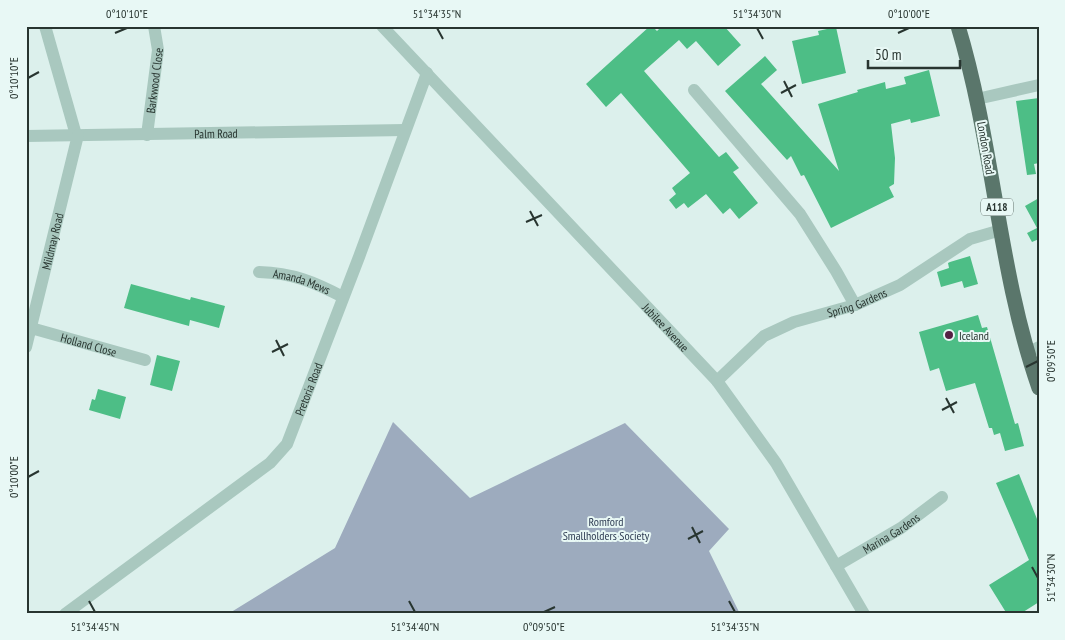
<svg xmlns="http://www.w3.org/2000/svg" width="1065" height="640" viewBox="0 0 1065 640" font-family="'PT Sans Narrow',sans-serif">
  <style>
    .green { fill: #9dabbe }
    .building { fill: #4dbe86 }
    .lines { fill: none; stroke-linecap: round; stroke-linejoin: round }
    .minor { stroke: #a9c8bf; stroke-width: 12 }
    .major { stroke: #5a766b; stroke-width: 15 }
    .ticks { fill: none; stroke: #283530; stroke-width: 2 }
    .poi-dot { fill: #542143; stroke: #e8f8f5; stroke-width: 2 }
    .labels { text-anchor: middle; dominant-baseline: central; stroke-width: 4; stroke-linejoin: round; paint-order: stroke }
    .shield { fill: #e8f8f5; stroke: #62706b; stroke-width: 1 }
    .shield-label { font-size: 11px; font-weight: bold; fill: #283530 }
    .street-label { font-size: 12px; fill: #283530; stroke: #e8f8f5 }
    .poi-label { font-size: 12px; fill: #283530; stroke: #e8f8f5; text-anchor: start }
    .park-label { font-size: 12px; fill: #2e3b52; stroke: #e8f8f5 }
    .neatline { fill: none; stroke: #283530; stroke-width: 2 }
    .ticks-label { font-size: 12px; text-anchor: middle; fill: #283530 }
  </style>
  <rect width="100%" height="100%" fill="#dcf0ec"/>
  <path class="green" d="M393,422L470,498L625,423L729,529L709,551L740,614H228L335,548Z"/>
  <g class="building">
    <path d="M650,26H652L657,31L662,26H724L741,45L718,66L696,41L687,49L679,40L644,71L719,157L726,152L739,168L733,172L758,203L739,219L730,208L723,214L706,194L688,208L684,203L676,209L669,200L676,194L672,188L690,173L621,93L606,107L586,84Z"/>
    <path d="M836,27L846,73L802,84L792,41L819,35L818,31Z"/>
    <path d="M765,56L777,70L761,84L839,171L818,104L858,92L857,90L885,82L886,89L906,84L904,77L929,70L940,116L911,123L910,119L891,124L895,158L894,184L889,187L894,197L831,228L804,175L801,176L791,156L787,160L725,91Z"/>
    <path d="M1039,98V163L1034,164L1036,174L1027,175L1016,101Z"/>
    <path d="M1039,198V239L1032,242L1027,233L1037,228L1025,206Z"/>
    <path d="M970,256L978,284L964,288L962,281L941,287L937,272L949,268L948,263L950,262Z"/>
    <path d="M131,284L190,300L191,297L225,306L219,328L190,320L189,326L124,308Z"/>
    <path d="M978,315L982,328L987,327L1015,424L1018,423L1024,446L1005,451L1000,433L994,435L992,428H989L975,383L946,391L939,368L930,371L919,332Z"/>
    <path d="M157,355L180,361L172,391L150,385Z"/>
    <path d="M98,389L126,397L120,419L89,410L92,399L95,400Z"/>
    <path d="M1019,474L1039,524V602L1020,614H1007L989,585L1029,560L996,483Z"/>
  </g>
  <g class="lines">
    <g class="minor">
      <path d="M45,26L76,135"/>
      <path id="s1" d="M382,26L717,381L776,463L864,614"/>
      <path d="M694,90L800,214L836,271L855,305"/>
      <path d="M977,99L1039,85"/>
      <path id="s2" d="M147,135L158,50L154,26"/>
      <path id="s3" d="M26,136L405,130"/>
      <path id="s4" d="M259,272C293,273 314,282 343,297"/>
      <path id="s5" d="M31,328L145,360"/>
      <path id="s6" d="M26,347L78,135"/>
      <path d="M1027,353L1039,347"/>
      <path id="s7" d="M717,381L764,336L794,322L855,305L900,285L970,239L1001,230"/>
      <path id="s8" d="M836,566L901,528L942,497"/>
      <path id="s9" d="M65,614L270,463L287,444L359,257L427,73"/>
    </g>
    <path class="major" d="M958,26C994,145 998,271 1039,388"/>
  </g>
  <path class="ticks" d="M437,28L443,39M757,28L763,39M115,33L127,28M898,33L909,28M28,78L39,72M784,81L792,97M781,93L796,85M530,211L538,226M526,222L542,215M276,340L284,356M272,352L288,344M1026,367L1038,361M946,398L954,413M942,410L957,402M28,477L39,471M692,527L700,543M688,539L703,531M1032,567L1038,578M89,601L95,612M409,601L415,612M729,601L735,612M544,612L555,607"/>
  <circle class="poi-dot" cx="949" cy="335" r="5"/>
  <g class="labels">
    <rect class="shield" x="981" y="198.5" width="32" height="17" rx="4"/>
    <g class="shield-label">
      <text x="997" y="207">A118</text>
    </g>
    <g class="street-label">
      <text stroke="none"><textPath href="#s2" startOffset="55">Barkwood Close</textPath></text>
      <text stroke="none"><textPath href="#s3" startOffset="190">Palm Road</textPath></text>
      <text transform="translate(986 148) rotate(80)">London Road</text>
      <text stroke="none"><textPath href="#s6" startOffset="109">Mildmay Road</textPath></text>
      <text stroke="none"><textPath href="#s4" startOffset="44">Amanda Mews</textPath></text>
      <text stroke="none"><textPath href="#s7" startOffset="164">Spring Gardens</textPath></text>
      <text stroke="none"><textPath href="#s1" startOffset="414">Jubilee Avenue</textPath></text>
      <text stroke="none"><textPath href="#s5" startOffset="60">Holland Close</textPath></text>
      <text stroke="none"><textPath href="#s9" startOffset="339">Pretoria Road</textPath></text>
      <text stroke="none"><textPath href="#s8" startOffset="64">Marina Gardens</textPath></text>
    </g>
    <g class="poi-label">
      <text x="959" y="335">Iceland</text>
    </g>
    <g class="park-label">
      <text x="606" y="521">Romford<tspan x="606" dy="14">Smallholders Society</tspan></text>
    </g>
  </g>
  <rect width="1065" height="640" fill="none" stroke="#e8f8f5" stroke-width="55"/>
  <path d="M868 60v8h92v-8" fill="none" stroke="#283530" stroke-width="2.5"/>
  <text x="875" y="60" font-size="15" fill="#283530" stroke="#e8f8f5" stroke-width="4" paint-order="stroke">50 m</text>
  <rect x="28" y="28" width="1010" height="584" class="neatline"/>
  <g class="ticks-label">
    <text x="127" y="18">0°10'10"E</text>
    <text x="437" y="18">51°34'35"N</text>
    <text x="757" y="18">51°34'30"N</text>
    <text x="909" y="18">0°10'00"E</text>
    <text transform="translate(14 78) rotate(-90)" y="4">0°10'10"E</text>
    <text transform="translate(1051 361) rotate(-90)" y="4">0°09'50"E</text>
    <text transform="translate(14 477) rotate(-90)" y="4">0°10'00"E</text>
    <text transform="translate(1051 578) rotate(-90)" y="4">51°34'30"N</text>
    <text x="95" y="631">51°34'45"N</text>
    <text x="415" y="631">51°34'40"N</text>
    <text x="544" y="631">0°09'50"E</text>
    <text x="735" y="631">51°34'35"N</text>
  </g>
</svg>
